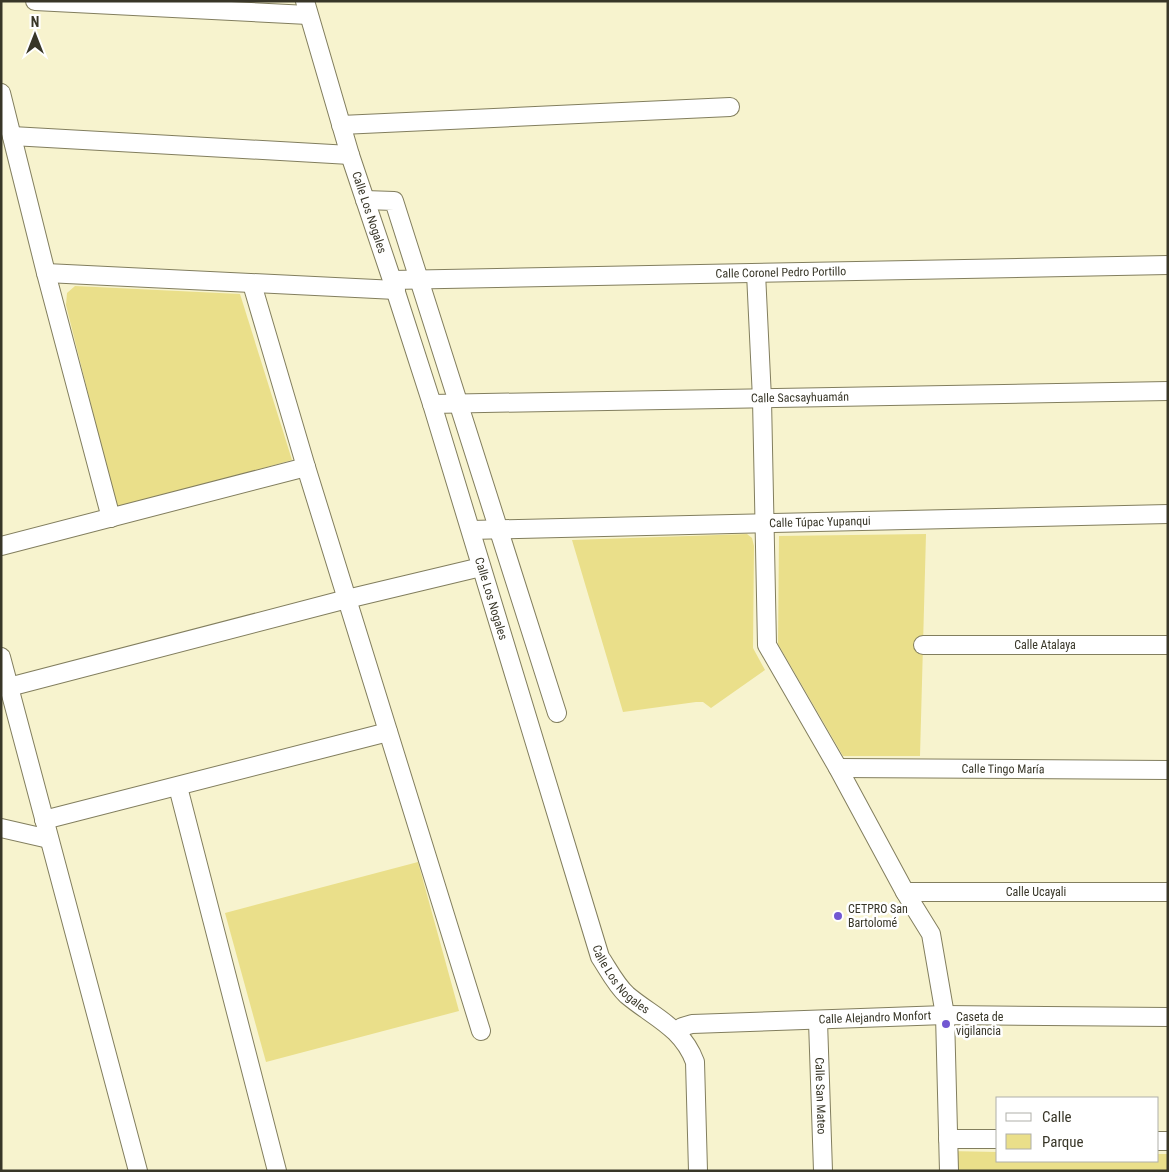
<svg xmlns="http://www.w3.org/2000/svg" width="1169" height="1172" viewBox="0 0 1169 1172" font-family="'Roboto Condensed',sans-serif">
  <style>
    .green { fill: #eadf8a }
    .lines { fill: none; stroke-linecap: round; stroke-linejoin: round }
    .minor-casing { stroke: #827e5e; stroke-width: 20 }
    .minor { stroke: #fff; stroke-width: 18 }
    .poi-dot { fill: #7258d2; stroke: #fff; stroke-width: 2 }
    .labels { text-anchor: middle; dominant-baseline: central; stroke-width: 5; stroke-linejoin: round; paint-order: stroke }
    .street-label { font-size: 12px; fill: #383628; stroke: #fff }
    .poi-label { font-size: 12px; fill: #383628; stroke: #fff; text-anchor: start }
  </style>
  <rect width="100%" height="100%" fill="#f7f3ce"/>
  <g class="green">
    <path d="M75,286L240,294L292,460L117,509L66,305L67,293Z"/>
    <path d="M747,534L752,538L754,546L753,648L765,670L711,708L703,702H696L623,712L572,540Z"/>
    <path d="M926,534L920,756H843L778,644L779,536Z"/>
    <path d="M418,862L459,1011L266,1062L225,913Z"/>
    <path d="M948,1151L998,1152V1161H1158V1154H1168V1171H949Z"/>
  </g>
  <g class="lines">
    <g class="minor-casing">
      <g id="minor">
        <path d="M35,1L308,15"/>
        <path id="s1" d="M305,1L350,155L392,280L432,404L600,957C608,969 616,985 627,995C653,1017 682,1027 695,1062L698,1171"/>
        <path d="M1,93L46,273L111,518"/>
        <path d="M341,125L730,107"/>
        <path d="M12,136L350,155"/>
        <path d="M365,200L394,201L557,713"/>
        <path d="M46,273L396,290"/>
        <path d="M756,273L762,399L767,645L838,768L905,892L931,934L945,1015L949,1171"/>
        <path id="s2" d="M392,280L1168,265"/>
        <path d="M252,284L306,467L481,1031"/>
        <path id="s3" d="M432,404L1168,391"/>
        <path id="s4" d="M471,530L1168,514"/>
        <path d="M1,546L306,467"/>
        <path id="s5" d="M923,645H1168"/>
        <path d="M1,657L138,1171"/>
        <path d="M1,686L9,687L347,599L481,567"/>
        <path id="s6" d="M838,768L1168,770"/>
        <path d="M178,787L277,1171"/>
        <path d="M44,820L388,732"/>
        <path d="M1,828L49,839"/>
        <path id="s7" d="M905,892H1168"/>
        <path id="s8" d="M818,1021L823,1171"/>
        <path id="s9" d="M679,1035L682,1027L692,1024L945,1015L1168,1017"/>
        <path d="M948,1139H998"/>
        <path d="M1158,1141H1168"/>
      </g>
    </g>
    <use href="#minor" class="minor"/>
  </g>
  <g class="poi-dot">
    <circle cx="838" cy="916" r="5"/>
    <circle cx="946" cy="1024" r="5"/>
  </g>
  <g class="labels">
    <g class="street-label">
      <text stroke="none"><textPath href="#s1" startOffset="221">Calle Los Nogales</textPath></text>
      <text stroke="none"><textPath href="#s2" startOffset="389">Calle Coronel Pedro Portillo</textPath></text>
      <text stroke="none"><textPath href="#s3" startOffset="368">Calle Sacsayhuamán</textPath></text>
      <text stroke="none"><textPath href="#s4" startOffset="349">Calle Túpac Yupanqui</textPath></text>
      <text stroke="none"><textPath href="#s1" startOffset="626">Calle Los Nogales</textPath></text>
      <text stroke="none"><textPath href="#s5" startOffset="122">Calle Atalaya</textPath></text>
      <text stroke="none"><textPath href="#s6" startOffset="165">Calle Tingo María</textPath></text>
      <text stroke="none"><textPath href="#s7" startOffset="131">Calle Ucayali</textPath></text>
      <text stroke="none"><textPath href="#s1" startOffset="1031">Calle Los Nogales</textPath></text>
      <text stroke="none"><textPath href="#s9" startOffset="202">Calle Alejandro Monfort</textPath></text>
      <text stroke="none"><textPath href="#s8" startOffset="75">Calle San Mateo</textPath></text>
    </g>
    <g class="poi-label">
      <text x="848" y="909">CETPRO San<tspan x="848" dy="14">Bartolomé</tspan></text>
      <text x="956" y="1017">Caseta de<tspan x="956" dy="14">vigilancia</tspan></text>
    </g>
  </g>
  <rect width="1169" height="1172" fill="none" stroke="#383628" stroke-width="5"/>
  <rect x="996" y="1097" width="162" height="65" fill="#ffffff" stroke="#afafa9"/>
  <rect x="1006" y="1113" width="25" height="8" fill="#ffffff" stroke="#afafa9"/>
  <text x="1042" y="1122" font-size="15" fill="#383628">Calle</text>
  <rect x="1006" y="1134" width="25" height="15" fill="#eadf8a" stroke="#afafa9"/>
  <text x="1042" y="1147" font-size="15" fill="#383628">Parque</text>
  <g transform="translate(35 35)" stroke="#ffffff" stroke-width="4" paint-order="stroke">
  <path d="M0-4L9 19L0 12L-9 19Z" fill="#383628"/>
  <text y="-8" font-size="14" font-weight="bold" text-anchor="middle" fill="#383628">N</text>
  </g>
</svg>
